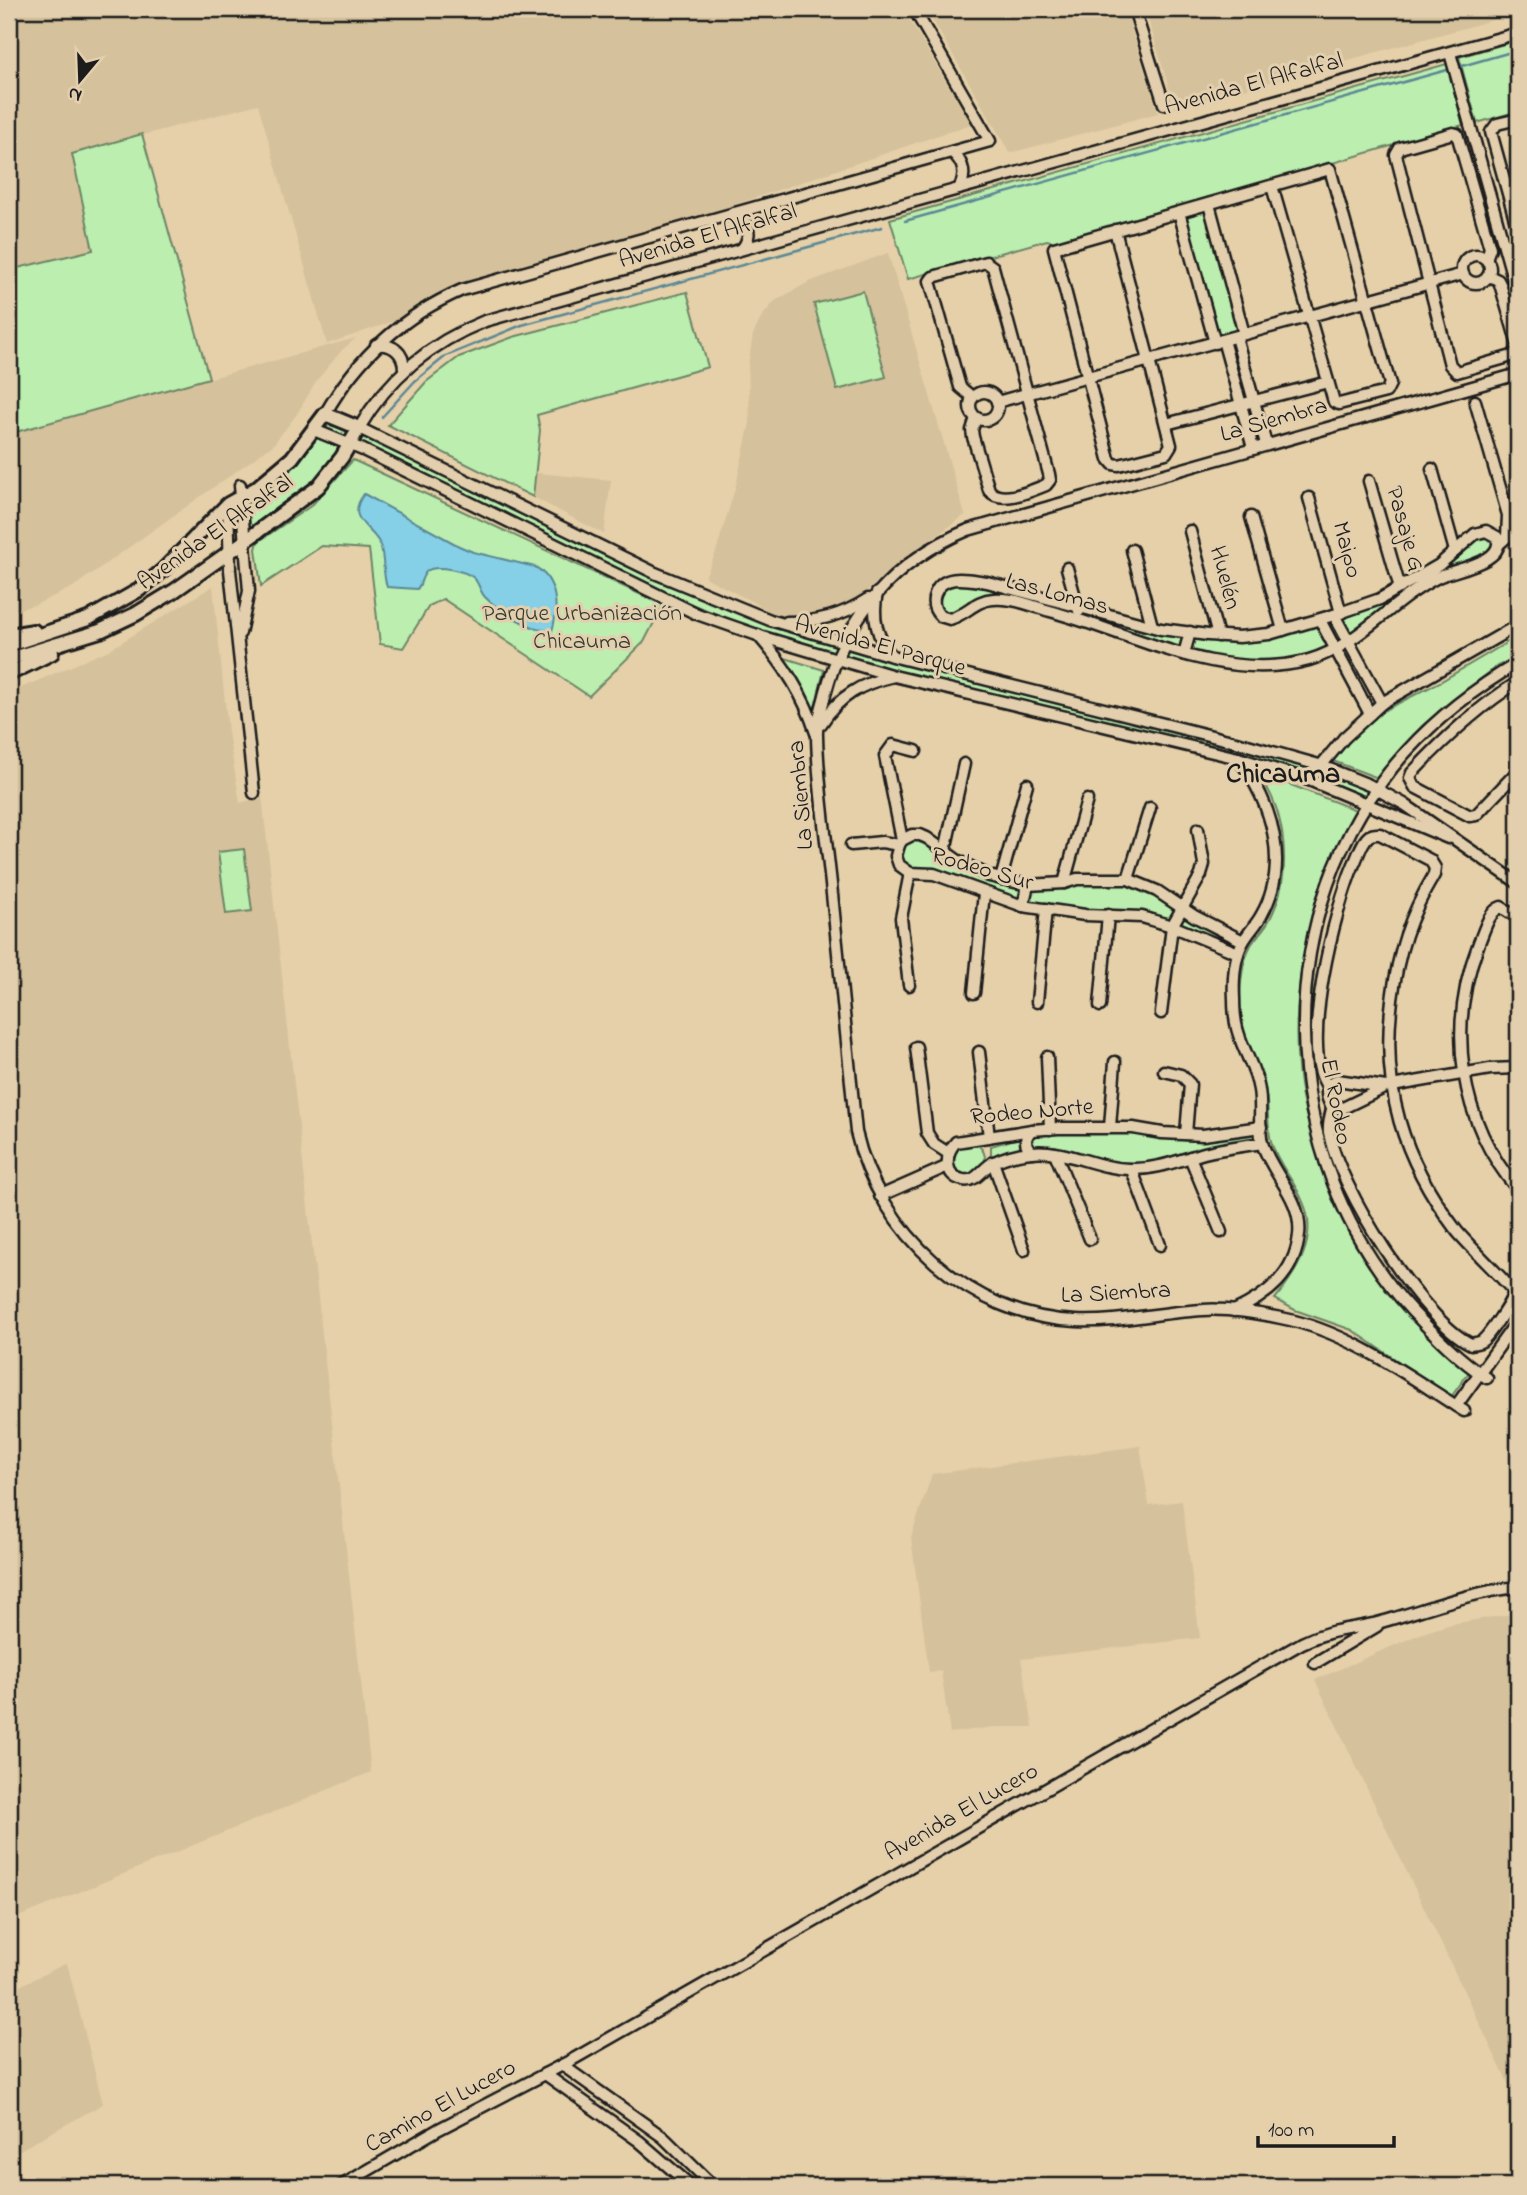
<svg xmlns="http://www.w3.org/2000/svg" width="1527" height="2195" viewBox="0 0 1527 2195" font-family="'Indie Flower',sans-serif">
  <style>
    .built { fill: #d5c19b }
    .green { fill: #bbeeaf; stroke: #6c8566; stroke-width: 2 }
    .water { fill: #85d0e6; stroke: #5b8895; stroke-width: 2 }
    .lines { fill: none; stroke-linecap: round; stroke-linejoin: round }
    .stream { stroke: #5b8895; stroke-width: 2.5 }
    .minor-casing { stroke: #1c1c1c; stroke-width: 15 }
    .tertiary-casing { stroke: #1c1c1c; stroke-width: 18 }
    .minor { stroke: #e3cfad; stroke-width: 10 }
    .tertiary { stroke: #e3cfad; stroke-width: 12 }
    .labels { text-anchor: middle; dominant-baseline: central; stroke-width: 6; stroke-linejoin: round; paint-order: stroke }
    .street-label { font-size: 24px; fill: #1c1c1c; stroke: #e3cfad }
    .park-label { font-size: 24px; fill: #343c32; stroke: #e3cfad }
    .quarter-label { font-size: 28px; font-weight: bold; fill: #1c1c1c; stroke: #e3cfad }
  </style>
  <rect width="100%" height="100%" fill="#e5d0a9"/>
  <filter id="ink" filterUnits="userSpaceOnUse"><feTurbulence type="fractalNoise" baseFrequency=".0143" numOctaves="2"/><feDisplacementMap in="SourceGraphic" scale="14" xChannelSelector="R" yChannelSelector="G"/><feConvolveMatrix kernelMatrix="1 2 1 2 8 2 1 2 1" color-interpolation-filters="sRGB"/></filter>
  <g filter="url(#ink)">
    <g class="built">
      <path d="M9,9H903L971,124L327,344L258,104L73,154L93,250L9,270Z"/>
      <path d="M926,9H1125L1158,113L1010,153Z"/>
      <path d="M1145,9H1518V13L1175,108Z"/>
      <path d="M888,253L965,515L917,550L852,603L813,616L777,615L705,577L716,552L736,485L750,423L748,365L753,335L762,316L775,301L809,282Z"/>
      <path d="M356,338L342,350L317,380L297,414L273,445L73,587L37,604L9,612V434Z"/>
      <path d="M536,473L611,480L604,534L533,497Z"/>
      <path d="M213,586L228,732L240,803L262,797L371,1772L9,1921V693L109,650Z"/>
      <path d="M1140,1446L1149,1505L1182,1501L1200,1638L1021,1659L1033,1727H993L950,1733L941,1671L929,1672L911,1537L932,1474Z"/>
      <path d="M1518,1613V2104L1315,1680L1420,1634L1451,1624Z"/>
      <path d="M67,1963L103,2104L9,2156V1991Z"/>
    </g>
    <g class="green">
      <path d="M1518,40V111L1477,123L1459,57Z"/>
      <path d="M1447,64L1463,125L1057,243L1047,240L908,279L890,219Z"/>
      <path d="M142,134L209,378L9,434V270L93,250L72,154Z"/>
      <path d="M1205,210L1239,331L1220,337L1185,216Z"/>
      <path d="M863,291L886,377L837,390L814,304Z"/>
      <path d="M687,292L708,367L537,415L540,430L533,497L388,425L426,382L459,357L513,337Z"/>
      <path d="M330,425L352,431L488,494L651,577L760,620L1243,747L1318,769L1374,789L1365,799L1310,777L899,674L760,631L663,593L355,445L341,446C323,484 282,507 249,530L246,500L291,469L323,429Z"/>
      <path d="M353,460L663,605L644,642L589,696L443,599L429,606L403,648L380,644L369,549L322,546L261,586L256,549L258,542L312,505Z"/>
      <path d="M1482,534L1496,539L1495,551L1447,571L1335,647L1289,662L1246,664L1185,652L1000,597L957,615L941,614L936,604L940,594L949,585L965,582L987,584L1079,610L1240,639L1381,601Z"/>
      <path d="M1518,636V657L1497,666L1422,726L1378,778L1333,761L1354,736L1379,713L1438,683Z"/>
      <path d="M785,658L824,670L814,713L801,685L783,661Z"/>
      <path d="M1257,772L1356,810C1347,828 1337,845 1330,863C1302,936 1288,1019 1302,1097C1305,1115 1312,1134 1318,1153C1330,1192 1347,1233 1371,1268C1399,1307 1435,1338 1469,1372L1451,1397L1352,1330L1295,1310L1275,1299C1297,1272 1319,1238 1303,1202C1295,1181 1277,1164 1271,1141C1267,1128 1269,1105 1265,1089C1259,1062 1243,1040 1241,1013C1239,993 1241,963 1251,945C1257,936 1265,928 1270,919C1293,874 1287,811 1257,772Z"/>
      <path d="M913,838L926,840L956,862L1027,888L1078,881L1138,884L1240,942L1236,951L1185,928L1023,903L911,870C901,863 898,859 901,846Z"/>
      <path d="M244,849L252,911L226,914L218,852Z"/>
      <path d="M1258,1131L1259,1140L1200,1149L1189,1155L1150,1165H1114L1068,1152L991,1158V1146L1029,1135L1050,1132H1132L1206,1141Z"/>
      <circle cx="968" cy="1159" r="17"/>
    </g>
    <path class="water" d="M364,494L459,546L473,552L535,567C557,579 559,609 552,631C536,633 496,609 485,597C480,592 479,583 474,578C466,571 436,564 427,571C421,576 422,584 417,589L387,587C383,575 384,560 381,547C376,528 343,521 364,494Z"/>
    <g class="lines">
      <g class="stream">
        <path d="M1462,66L1518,50"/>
        <path d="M905,221L1447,70"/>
        <path d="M382,417L415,381L446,356L522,325L882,227"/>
      </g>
      <g class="minor-casing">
        <g id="minor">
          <path d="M1134,9L1164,104"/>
          <path d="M1518,33L485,321C430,343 389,377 359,428L655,573L770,620L892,656L1244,744L1319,765L1369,785L1404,804L1518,883"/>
          <path d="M1450,53L1518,296"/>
          <path d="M1518,119L1497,124L1491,132L1518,230"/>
          <path d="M952,152C964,163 967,174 959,189"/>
          <path d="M1209,204L1244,334"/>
          <path d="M1179,212L1215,343"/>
          <path d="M734,213C750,221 753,235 742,249"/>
          <path d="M1115,230L1171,445L1166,453L1119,465L1113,464L1109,459L1054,248C1146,222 1238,196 1330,169L1390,384L1386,392L1339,404L1334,402L1272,186"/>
          <circle cx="1476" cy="269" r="14"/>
          <path d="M1486,259L1490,248L1457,134L1453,133L1400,148L1396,155L1450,365L1457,372L1512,356L1517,351L1518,345L1500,284L1498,280L1489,276"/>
          <path d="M1236,337L1266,444"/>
          <path d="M1223,340L1253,448"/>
          <path d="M376,345C393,343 404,353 404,369"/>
          <circle cx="984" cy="406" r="14"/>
          <path d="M972,397L960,387L930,281L933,277L986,262L993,267L1049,474L1050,480L1046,485C1031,491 1000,505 989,490L973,437L972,430L976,418"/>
          <path d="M1475,401L1508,515L1507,537L1499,544"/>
          <path d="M997,402L1463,274"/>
          <path d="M325,414C357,358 402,316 462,290L990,141L914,9"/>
          <path d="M1166,424L1328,382"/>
          <path d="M314,430L363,450L697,614L763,637L894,676L1238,758L1309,780L1448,838"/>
          <path d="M1432,469L1455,551"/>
          <path d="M1369,481L1400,588"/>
          <path d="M240,485L249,591L240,633"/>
          <path d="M1309,498L1341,613"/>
          <path d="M228,504L230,570L254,793"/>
          <path d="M1251,517L1283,630"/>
          <path d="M1190,531L1218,636"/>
          <path d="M1486,531L1497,537C1507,562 1455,569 1438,577C1392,600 1358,646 1309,660C1223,684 1131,633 1050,611C1032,606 1012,597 993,599C976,600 966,614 950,619L940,616C934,610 932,603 935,594C943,572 970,580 987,582L1161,629L1208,635L1239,637L1269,634L1334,615L1380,599L1439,565L1475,534Z"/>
          <path d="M1132,550L1152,626"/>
          <path d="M1067,568L1079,611"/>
          <path d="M877,593C872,617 876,637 892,656"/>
          <path d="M1334,615L1382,703"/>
          <path d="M1320,620L1370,714"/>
          <path d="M787,622C817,622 842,616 868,599"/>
          <path d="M758,635C784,665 804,695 816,733"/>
          <path d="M1184,654L1190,632"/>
          <path d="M1518,682C1478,707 1445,738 1412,773L1410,778L1415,787L1470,816L1476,815L1518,771"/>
          <path d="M821,724C839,696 862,683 894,676"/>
          <path d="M1309,780L1344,738L1382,703L1518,625"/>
          <path d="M902,840L885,756L893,745L916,751"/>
          <path d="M851,845L882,842L899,845"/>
          <path d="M945,851L964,764"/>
          <path d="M1001,879L1027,784"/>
          <path d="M1128,879L1150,808"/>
          <path d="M1064,883L1087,800"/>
          <path d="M1023,906L1028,885"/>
          <path d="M1518,918L1501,907C1489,911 1484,931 1479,943C1446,1027 1459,1121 1518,1190"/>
          <path d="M1238,953L1172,926L1142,917L1085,915L1023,906L934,874L910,873L899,865L896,856L899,845L902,840L912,835H920L927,838L957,860L989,876L1028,885L1064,883L1077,879H1128L1157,891L1194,916L1243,941"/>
          <path d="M909,985L901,918L910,873"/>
          <path d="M974,993L984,893"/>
          <path d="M1037,1002L1046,909"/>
          <path d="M1100,1006L1108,915"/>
          <path d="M1161,1013L1172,926L1201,875L1204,864L1198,829"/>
          <path d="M916,1047L927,1133L934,1144L948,1153"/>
          <path d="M979,1052L989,1137"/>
          <path d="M1047,1057L1050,1129"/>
          <path d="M1164,1071L1181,1075L1190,1084L1186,1134"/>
          <path d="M1328,1087C1298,1049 1336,906 1354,864C1358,856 1362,841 1369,836C1374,833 1375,834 1380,834L1430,860L1435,868L1434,875C1409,917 1398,952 1392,1000C1381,1089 1402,1158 1456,1230C1464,1241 1512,1287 1513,1292C1514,1300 1488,1336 1482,1341C1479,1343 1475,1343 1471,1344C1423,1322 1337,1185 1329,1132C1328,1123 1331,1114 1333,1105"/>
          <path d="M1386,1087L1343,1108L1330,1104C1325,1093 1325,1085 1337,1080L1386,1087L1490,1069L1518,1068"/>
          <path d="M1110,1127L1115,1062"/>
          <path d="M1261,1127L1203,1135L1162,1133L1133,1128H1058L1032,1130L956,1142C945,1153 943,1176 963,1180C977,1183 983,1167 994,1162C1005,1157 1018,1153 1031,1152C1065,1148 1096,1169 1131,1169C1157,1170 1179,1160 1204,1153C1223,1148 1243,1146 1262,1143"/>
          <path d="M1032,1130C1024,1137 1024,1145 1032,1152"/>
          <path d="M1055,1153L1090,1239"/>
          <path d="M1190,1157L1221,1232"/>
          <path d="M993,1162L1024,1250"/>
          <path d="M1132,1170L1160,1245"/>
          <path d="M880,1196L948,1166"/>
          <path d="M1234,1311C1267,1296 1295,1274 1299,1235C1303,1199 1272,1175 1262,1143C1258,1127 1262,1107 1259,1090C1256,1070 1245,1054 1239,1035C1235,1024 1234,1011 1234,999C1233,981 1234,958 1243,942C1248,933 1256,925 1261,916C1291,864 1272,803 1238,758"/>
          <path d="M1487,1378C1459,1360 1435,1335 1412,1311C1272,1159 1266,907 1406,752C1438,717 1477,687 1518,663"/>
          <path d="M1456,1406L1518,1320"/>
          <path d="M1464,1411C1407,1375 1348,1331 1281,1318C1256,1313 1228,1308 1203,1310C1160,1312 1119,1323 1076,1321C971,1318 879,1232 856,1132C848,1052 840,973 832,894C827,842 818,789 817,736C816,723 822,708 825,695C845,617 894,561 968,530L1518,374"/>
          <path d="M1315,1663L1377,1626"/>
          <path d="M562,2065L663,2137L713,2186"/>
          <path d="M545,2074L639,2141L691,2186"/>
          <path d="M341,2186L439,2129L570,2061L1302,1643C1332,1628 1352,1630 1381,1622C1427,1609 1470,1592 1518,1587"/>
        </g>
      </g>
      <g class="tertiary-casing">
        <g id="tertiary">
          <path d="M9,635L34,631"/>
          <path d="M9,645L88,619L139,590L162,571L228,504L255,489L292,458L325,414L359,428L342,457L318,487L245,541L174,591L136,614L100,631L9,659"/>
          <path d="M9,674L52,653"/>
        </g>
      </g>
      <use href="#minor" class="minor"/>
      <use href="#tertiary" class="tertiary"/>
    </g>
  </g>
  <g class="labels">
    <g class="street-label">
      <text transform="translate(1254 85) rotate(-15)">Avenida El Alfalfal</text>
      <text transform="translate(708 237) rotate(-16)">Avenida El Alfalfal</text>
      <text transform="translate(1274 421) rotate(-16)">La Siembra</text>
      <text transform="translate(1404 529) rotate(74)">Pasaje G</text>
      <text transform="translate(216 533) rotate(-35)">Avenida El Alfalfal</text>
      <text transform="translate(1346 550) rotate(75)">Maipo</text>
      <text transform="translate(1224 578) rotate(75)">Huelén</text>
      <text transform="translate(1057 595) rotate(15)">Las Lomas</text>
      <text transform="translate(880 647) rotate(15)">Avenida El Parque</text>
      <text transform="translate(802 795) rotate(-95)">La Siembra</text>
      <text transform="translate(982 870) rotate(16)">Rodeo Sur</text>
      <text transform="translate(1335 1102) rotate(79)">El Rodeo</text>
      <text transform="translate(1032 1113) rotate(-5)">Rodeo Norte</text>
      <text transform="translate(1116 1294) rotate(-3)">La Siembra</text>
      <text transform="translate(962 1813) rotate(-30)">Avenida El Lucero</text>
      <text transform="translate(441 2107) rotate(-29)">Camino El Lucero</text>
    </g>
    <g class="park-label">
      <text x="582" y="614">Parque Urbanización<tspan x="582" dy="28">Chicauma</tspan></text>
    </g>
    <g class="quarter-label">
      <text x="1283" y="775">Chicauma</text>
    </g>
  </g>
  <rect width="1527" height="2195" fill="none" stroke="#e3cfad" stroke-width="35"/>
  <rect x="18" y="18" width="1492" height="2160" fill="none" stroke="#1c1c1c" stroke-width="2.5" filter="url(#ink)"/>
  <g transform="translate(80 80) rotate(199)" stroke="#e3cfad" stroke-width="5" paint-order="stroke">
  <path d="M0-5L12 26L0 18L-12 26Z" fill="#1c1c1c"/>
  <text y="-10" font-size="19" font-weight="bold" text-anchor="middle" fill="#1c1c1c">N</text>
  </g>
  <path d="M1258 2136v10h136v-10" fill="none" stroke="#1c1c1c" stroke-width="3.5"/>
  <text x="1268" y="2136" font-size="21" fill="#1c1c1c" stroke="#e3cfad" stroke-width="5" paint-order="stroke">100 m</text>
</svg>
